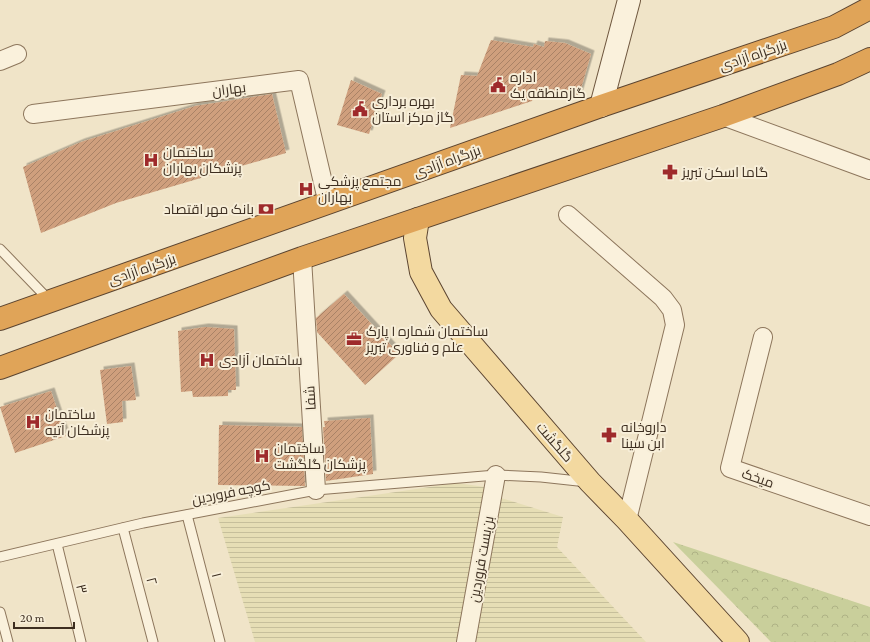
<svg xmlns="http://www.w3.org/2000/svg" width="870" height="642" viewBox="0 0 870 642" font-family="'Crimson Pro',Cairo,serif">
  <style>
    .farmland { fill: url(#farmland-rules) }
    .forest { fill: url(#forest-crowns) }
    .building { fill: url(#building-hatch); filter: url(#shadow) }
    .lines { fill: none; stroke-linecap: round; stroke-linejoin: round }
    .lane-casing { stroke: #8d765c; stroke-width: 11 }
    .street-casing { stroke: #8d765c; stroke-width: 20 }
    .secondary-casing { stroke: #6f573f; stroke-width: 24 }
    .primary-casing { stroke: #5b4430; stroke-width: 24 }
    .highway-casing { stroke: #5b4430; stroke-width: 24 }
    .lane { stroke: #faf1dc; stroke-width: 9 }
    .street { stroke: #faf1dc; stroke-width: 18 }
    .secondary { stroke: #faf1dc; stroke-width: 22 }
    .primary { stroke: #f3d9a0; stroke-width: 22 }
    .highway { stroke: #e0a458; stroke-width: 22 }
    .labels { text-anchor: middle; dominant-baseline: central; stroke-width: 4; stroke-linejoin: round; paint-order: stroke }
    .street-label { font-size: 14px; fill: #3d2e20; stroke: #f7eed8 }
    .poi-label { font-size: 14px; fill: #3d2e20; stroke: #f7eed8; text-anchor: start }
  </style>
  <defs>
    <pattern id="farmland-rules" width="6" height="5" patternUnits="userSpaceOnUse"><rect width="6" height="5" fill="#e6deb5"/><path d="M0 2.5h6" fill="none" stroke="#c6bf9b"/></pattern>
    <pattern id="forest-crowns" width="20" height="18" patternUnits="userSpaceOnUse"><rect width="20" height="18" fill="#c9cf9b"/><path d="M2 6a3 3 0 1 1 6 0M12 15a3 3 0 1 1 6 0" fill="none" stroke="#aeb285"/></pattern>
    <pattern id="building-hatch" width="6" height="6" patternUnits="userSpaceOnUse"><rect width="6" height="6" fill="#cf9f7d"/><path d="M-1 1l2-2M0 6l6-6M5 7l2-2" fill="none" stroke="#a98266"/></pattern>
    <filter id="shadow"><feDropShadow dx="3.5" dy="-3.5" stdDeviation="0" flood-color="#0004"/></filter>
  </defs>
  <rect width="100%" height="100%" fill="#f0e4c8"/>
  <g class="farmland">
    <path d="M457,483L485,487L458,642H255L218,518Z"/>
    <path d="M498,497L563,517L557,547L646,642H475Z"/>
  </g>
  <path class="forest" d="M673,542L870,607V642H771Z"/>
  <g class="building">
    <path d="M491,40L533,47L534,44L544,47L545,41L565,43L591,54L578,99L536,91L532,101L450,128L461,75L477,76Z"/>
    <path d="M351,80L382,94L369,134L337,125Z"/>
    <path d="M272,94L286,153L116,203L41,233L23,167L81,142L195,106Z"/>
    <path d="M344,294L399,354L365,385L317,332L316,318Z"/>
    <path d="M205,327L234,329L236,390H228V396L193,397L192,391L181,392L178,331Z"/>
    <path d="M131,366L136,400L122,401L123,422L107,424L100,370Z"/>
    <path d="M51,391L66,436L15,453L0,407Z"/>
    <path d="M370,418L373,474L326,481L323,427H325L324,421Z"/>
    <path d="M219,425L302,427L305,486L218,485Z"/>
  </g>
  <g class="lines">
    <g class="lane-casing">
      <g id="lane">
        <path d="M0,249L50,301"/>
        <path d="M187,515L220,642"/>
        <path d="M123,528L153,642"/>
        <path d="M57,544L81,642"/>
        <path d="M0,557L143,523L316,490L496,475L541,477L587,482"/>
        <path d="M0,612L8,642"/>
      </g>
    </g>
    <g class="street-casing">
      <g id="street">
        <path d="M0,61L17,54"/>
        <path d="M33,114L299,80L328,204"/>
        <path d="M723,116L870,170"/>
        <path d="M568,215L663,298L672,310L675,325L627,520"/>
        <path d="M302,258L316,490"/>
        <path d="M763,337L730,468L870,516"/>
        <path d="M466,642L496,475"/>
      </g>
    </g>
    <g class="secondary-casing">
      <path id="secondary" d="M601,106L629,0"/>
    </g>
    <g class="primary-casing">
      <path id="primary" d="M418,219L415,238L421,272L441,309L590,482L627,520L738,642"/>
    </g>
    <g class="highway-casing">
      <g id="highway">
        <path d="M0,319L601,106L834,27L870,8"/>
        <path d="M0,368L302,258L723,116L838,74L870,59"/>
      </g>
    </g>
    <use href="#lane" class="lane"/>
    <use href="#street" class="street"/>
    <use href="#secondary" class="secondary"/>
    <use href="#primary" class="primary"/>
    <use href="#highway" class="highway"/>
  </g>
  <defs>
    <g id="civic-bare" transform="scale(1.2)"><path d="M-.6-6.5H3V-4.5H.6V-3L4-1V1h2V6H-6V1h2V-1L-.6-3ZM-1.2 2.5V6h2.4V2.5Z" fill="#9e2a2b" stroke="#f7eed8" stroke-width="2.5" paint-order="stroke"/></g>
    <g id="hospital-bare" transform="scale(1.2)"><path d="M-5-5h3v3.5h4V-5h3V5h-3V1.5h-4V5h-3Z" fill="#9e2a2b" stroke="#f7eed8" stroke-width="2.5" paint-order="stroke"/></g>
    <g id="pharmacy-bare" transform="scale(1.2)"><path d="M-2-6h4v4h4v4h-4v4h-4v-4h-4v-4h4Z" fill="#9e2a2b" stroke="#f7eed8" stroke-width="2.5" paint-order="stroke"/></g>
    <g id="bank-bare" transform="scale(1.2)"><path d="M-6-4H6V4H-6ZM0-2.3a2.3 2.3 0 1 0 0 4.6a2.3 2.3 0 1 0 0-4.6Z" fill="#9e2a2b" stroke="#f7eed8" stroke-width="2.5" paint-order="stroke"/></g>
    <g id="office-bare" transform="scale(1.2)"><path d="M-6-3h4V-5.5h4V-3h4V5H-6ZM-1-4.5V-3h2v-1.5ZM-6 0V1H6V0Z" fill="#9e2a2b" stroke="#f7eed8" stroke-width="2.5" paint-order="stroke"/></g>
  </defs>
  <g fill-rule="evenodd">
    <use href="#civic-bare" x="498" y="85"/>
    <use href="#civic-bare" x="360" y="109"/>
    <use href="#hospital-bare" x="151" y="160"/>
    <use href="#pharmacy-bare" x="670" y="172"/>
    <use href="#hospital-bare" x="306" y="189"/>
    <use href="#bank-bare" x="266" y="209"/>
    <use href="#office-bare" x="354" y="339"/>
    <use href="#hospital-bare" x="207" y="360"/>
    <use href="#hospital-bare" x="33" y="422"/>
    <use href="#pharmacy-bare" x="609" y="435"/>
    <use href="#hospital-bare" x="262" y="456"/>
  </g>
  <g class="labels">
    <g class="street-label">
      <text transform="translate(753 55) rotate(-19)">بزرگراه آزادی</text>
      <text transform="translate(229 89) rotate(-7)">بهاران</text>
      <text transform="translate(447 161) rotate(-20)">بزرگراه آزادی</text>
      <text transform="translate(142 269) rotate(-19)">بزرگراه آزادی</text>
      <text transform="translate(310 398) rotate(-94)">شفا</text>
      <text transform="translate(555 442) rotate(49)">گلگشت</text>
      <text transform="translate(758 478) rotate(19)">میخک</text>
      <text transform="translate(231 492) rotate(-11)">کوچه فروردین</text>
      <text transform="translate(481 559) rotate(-80)">بن‌بست فروردین</text>
      <text transform="translate(217 575) rotate(75)">۱</text>
      <text transform="translate(152 581) rotate(75)">۲</text>
      <text transform="translate(82 589) rotate(76)">۳</text>
    </g>
    <g class="poi-label">
      <text x="510" y="77">اداره<tspan x="510" dy="16">گازمنطقه یک</tspan></text>
      <text x="372" y="101">بهره برداری<tspan x="372" dy="16">گاز مرکز استان</tspan></text>
      <text x="163" y="152">ساختمان<tspan x="163" dy="16">پزشکان بهاران</tspan></text>
      <text x="682" y="172">گاما اسکن تبریز</text>
      <text x="318" y="181">مجتمع پزشکی<tspan x="318" dy="16">بهاران</tspan></text>
      <text x="254" y="209" text-anchor="end">بانک مهر اقتصاد</text>
      <text x="366" y="331">ساختمان شماره ۱ پارک<tspan x="366" dy="16">علم و فناوری تبریز</tspan></text>
      <text x="219" y="360">ساختمان آزادی</text>
      <text x="45" y="414">ساختمان<tspan x="45" dy="16">پزشکان آتیه</tspan></text>
      <text x="621" y="427">داروخانه<tspan x="621" dy="16">ابن سینا</tspan></text>
      <text x="274" y="448">ساختمان<tspan x="274" dy="16">پزشکان گلگشت</tspan></text>
    </g>
  </g>
  <path d="M14 622v6h60v-6" fill="none" stroke="#3d2e20" stroke-width="2"/>
  <text x="20" y="622" font-size="12" fill="#3d2e20" stroke="#f7eed8" stroke-width="3" paint-order="stroke">20 m</text>
</svg>
